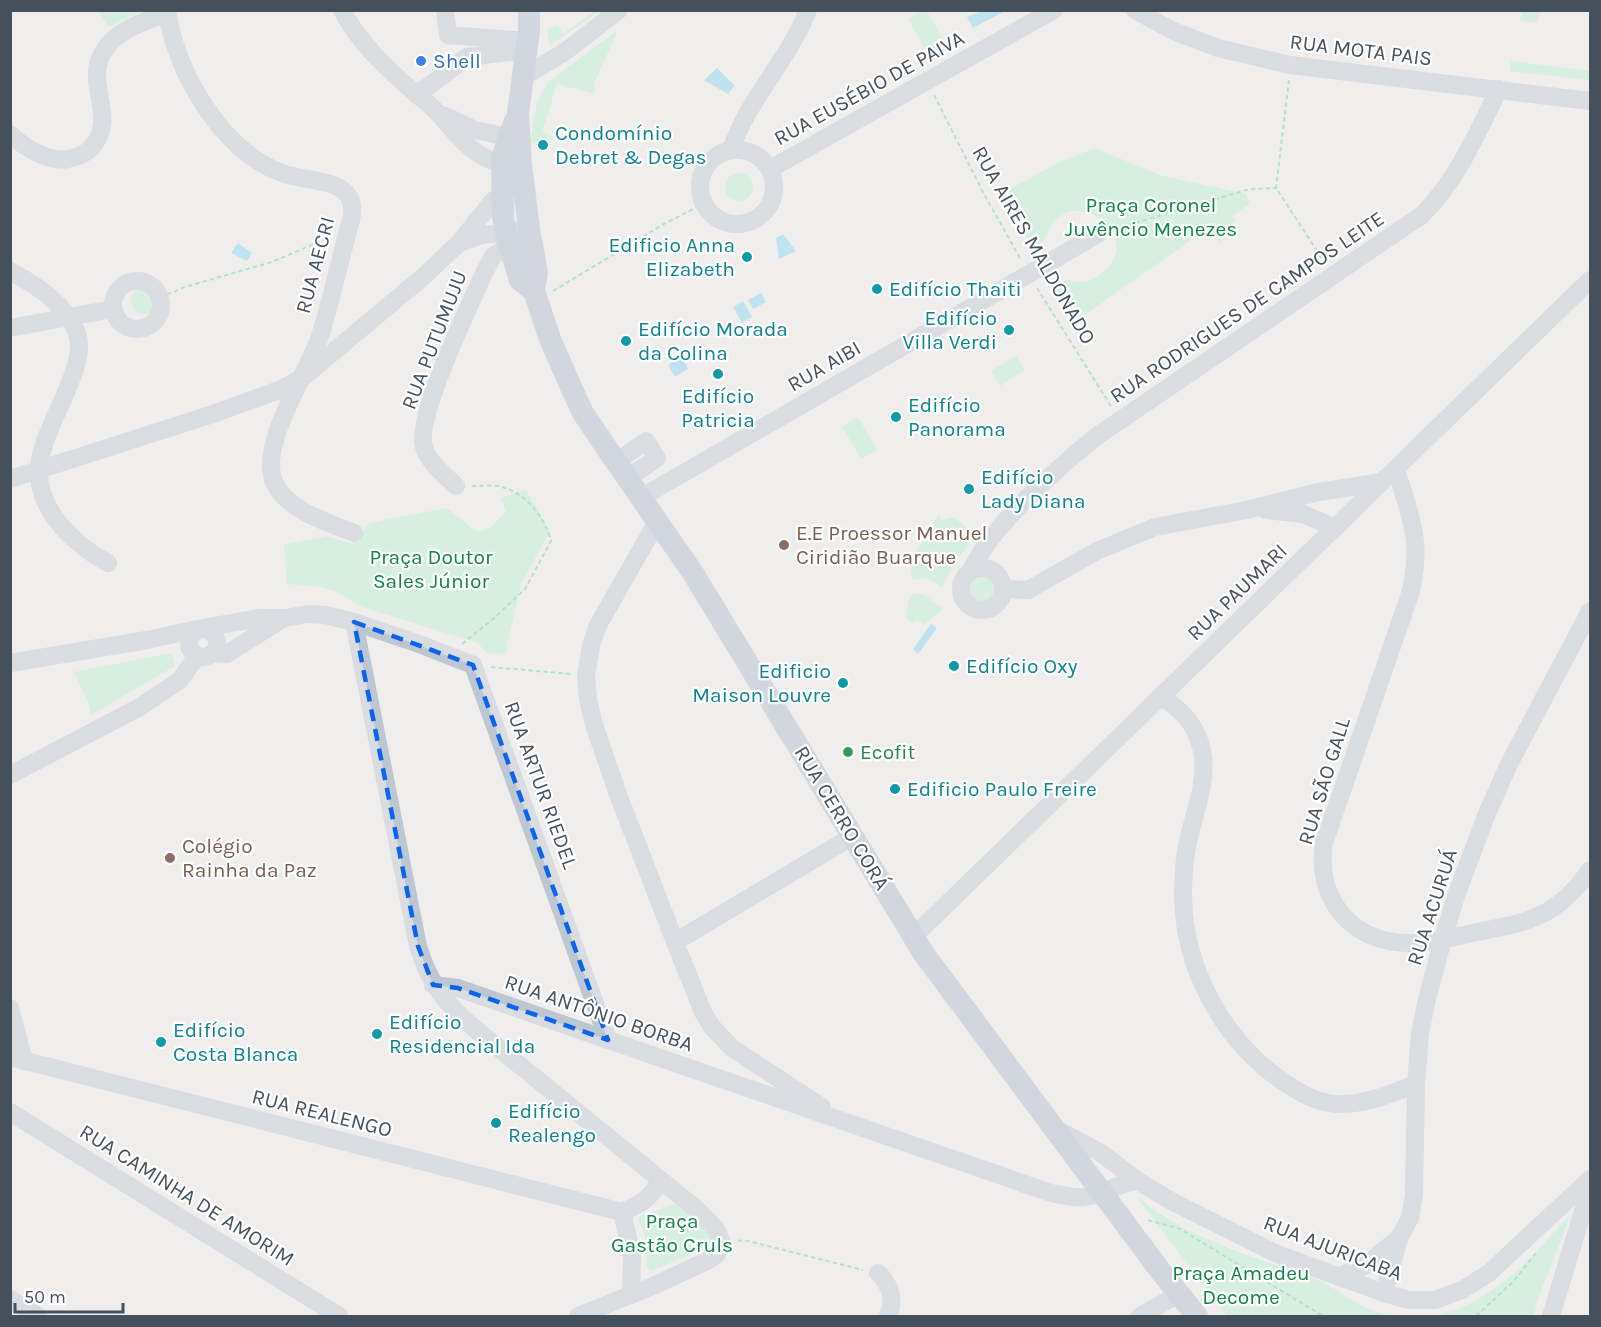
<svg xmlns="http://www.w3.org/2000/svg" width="1601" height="1327" viewBox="0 0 1601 1327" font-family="Karla,sans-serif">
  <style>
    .green { fill: #b6f2d0 }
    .water { fill: #80d6f3 }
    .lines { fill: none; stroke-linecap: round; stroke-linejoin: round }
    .path { stroke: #6cd3a4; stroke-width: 2; stroke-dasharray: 4.5 3; stroke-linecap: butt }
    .minor { stroke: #bcc7d1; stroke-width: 18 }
    .major { stroke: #aabbcf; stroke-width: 22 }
    .marked { fill: none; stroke: #0a64ed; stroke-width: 4.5; stroke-dasharray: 12 8; stroke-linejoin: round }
    .shop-dot { fill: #3f7fe0; stroke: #fff; stroke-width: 2 }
    .culture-dot { fill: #0f9aa8; stroke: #fff; stroke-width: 2 }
    .education-dot { fill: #8d6e63; stroke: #fff; stroke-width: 2 }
    .leisure-dot { fill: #2e9e5b; stroke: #fff; stroke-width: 2 }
    .labels { text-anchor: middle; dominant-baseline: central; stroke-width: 4.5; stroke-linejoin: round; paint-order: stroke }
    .street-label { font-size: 21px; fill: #44505c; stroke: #fff }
    .shop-label { font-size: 21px; fill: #366cbe; stroke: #fff; text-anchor: start }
    .culture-label { font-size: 21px; fill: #0d838f; stroke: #fff; text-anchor: start }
    .park-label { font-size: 21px; fill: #0f834e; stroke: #fff }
    .education-label { font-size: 21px; fill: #785e54; stroke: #fff; text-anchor: start }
    .leisure-label { font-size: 21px; fill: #27864d; stroke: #fff; text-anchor: start }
  </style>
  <rect width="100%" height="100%" fill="#f0eded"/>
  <g class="green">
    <path d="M596,10L600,11L550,45L548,40V29L558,25L563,34Z"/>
    <path d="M923,10L927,11L945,43L927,53L908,19Z"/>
    <path d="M97,11H142L109,27Z"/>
    <path d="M1522,11H1540L1538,23L1520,21Z"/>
    <path d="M618,30L595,81L594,94L557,84L542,132L553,137L549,148L530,142L537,103L548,82Z"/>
    <path d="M1511,61L1590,71V80L1510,71Z"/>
    <path d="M1094,148L1163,176L1246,194L1250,204L1232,216L1235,222L1222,230L1227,237L1220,242L1210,227L1073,323L1052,288L1067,279C1079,284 1092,282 1102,273C1151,233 1062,176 1046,239L1032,247L1001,194L1060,162Z"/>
    <circle cx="739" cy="187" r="14"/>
    <circle cx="144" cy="301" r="13"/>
    <path d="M1016,356L1025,370L1000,386L991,371Z"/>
    <path d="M858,417L877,450L861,459L842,426Z"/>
    <path d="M526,490L550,531L521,584L505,654L487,653L478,643L359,606L336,591L320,587L287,584L284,545L327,536L352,544L369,523L447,508L475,531C490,532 496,522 506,511L501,498Z"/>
    <path d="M939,514L942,520L953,517L977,535L955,562L942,587L927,578L912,580L910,561Z"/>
    <circle cx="983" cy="590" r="13"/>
    <path d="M912,594H923L943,609L923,625L917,619L912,623L906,618L908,602Z"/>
    <path d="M165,654L172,655L175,666L91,715L88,702L74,672Z"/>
    <path d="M1136,1196C1171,1225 1215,1244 1258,1259C1276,1266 1296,1270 1314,1278C1343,1291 1358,1310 1392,1316H1227Z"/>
    <path d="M675,1204L682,1206L715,1237L711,1246L651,1271L646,1266C648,1248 647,1236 638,1220L640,1216Z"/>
    <path d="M1571,1215L1537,1301L1534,1316H1434C1475,1308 1511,1279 1539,1249C1550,1238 1559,1225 1571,1215Z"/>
  </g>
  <g class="water">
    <path d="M982,11V10L1005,11L973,28L967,17Z"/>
    <path d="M717,68L735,86L728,94L704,80Z"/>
    <path d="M783,234L796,251L779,259L776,238Z"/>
    <path d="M238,243L252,253L247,261L231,253Z"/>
    <path d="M761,293L766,302L753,309L748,300Z"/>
    <path d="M743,301L752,317L742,323L733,307Z"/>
    <path d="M681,356L688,369L675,377L668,365Z"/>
    <path d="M931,624L937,628L918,654L913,649Z"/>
  </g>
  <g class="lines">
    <g class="path">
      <path d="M1289,80L1276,188L1325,263"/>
      <path d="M934,95L984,194L1021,260"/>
      <path d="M1114,229L1250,189L1276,188"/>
      <path d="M1037,288L1112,408"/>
      <path d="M553,291L662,225L703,204"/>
      <path d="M160,297L188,286L272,262L330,237"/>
      <path d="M462,644L493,619L525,589L551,541C545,519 528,495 505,488C495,484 481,486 471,486"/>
      <path d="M491,667L571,674"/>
      <path d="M1148,1220L1180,1229L1323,1316"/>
      <path d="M738,1241L744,1240L863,1270"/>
      <path d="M1476,1316L1513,1282L1536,1253"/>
    </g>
    <g class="minor">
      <path d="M167,10C175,72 222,151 282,173C300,180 330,179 344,191C353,198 353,210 351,220C340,259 332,298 320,336C308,374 258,444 274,482C287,511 328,522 354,533"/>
      <path d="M342,10C355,35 374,56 395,75C408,88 424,99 437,112C453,129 466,149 488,159C498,163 505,163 515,158"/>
      <path d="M445,10L448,35L527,41"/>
      <path d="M1135,10L1171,30L1218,48L1290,65L1590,101"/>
      <path d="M523,77L566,51L619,10"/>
      <path d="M417,95L467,57L509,52H526"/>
      <path d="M446,116L475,130L519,139"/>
      <path d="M10,134C25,148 47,162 68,159C78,157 86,154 92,147C118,118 85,85 102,54C115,30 143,22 167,13"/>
      <circle cx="737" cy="187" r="37"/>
      <path d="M731,150C747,100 789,60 808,10"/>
      <path d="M770,169L1054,10"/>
      <path d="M459,243L482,235L519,231"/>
      <path d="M10,271C36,285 66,304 77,333C82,348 77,363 72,377C63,403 48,427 41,454C29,503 70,542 108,563"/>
      <circle cx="137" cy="305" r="24"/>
      <path d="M10,328L113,309"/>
      <path d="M616,462L646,441L657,458L628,478"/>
      <path d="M1396,469C1411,519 1423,542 1410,594L1324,843C1315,899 1352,943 1409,943C1432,943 1455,937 1477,932C1502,927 1525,924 1548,911C1565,901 1579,886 1590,870"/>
      <path d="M10,479L210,415L282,389L302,378L424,276L459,243L492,202L510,186"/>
      <path d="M456,486C445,475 428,462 424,447C415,417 470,305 484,273L493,256L509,246"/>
      <path d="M642,497L1098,234"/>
      <path d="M1266,510L1303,514L1335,528"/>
      <path d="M658,520L597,627L591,646L586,676L588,699L594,725L619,797L675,942L703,1012L712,1027L732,1048L822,1107"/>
      <circle cx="982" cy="589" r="21"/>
      <path d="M969,573C976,561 983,548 992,537C1022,499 1060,466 1097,436L1422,215C1458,179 1477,133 1499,89"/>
      <path d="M1003,589L1028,590L1097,551L1155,527L1247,510L1319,492L1382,482"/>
      <path d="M354,622L418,946C429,983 445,1003 474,1028L700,1212L716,1229L722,1242L717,1254L709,1260L653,1286L578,1316"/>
      <path d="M203,628L260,618H285L308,614L325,615L354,622L422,645L473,665L608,1040"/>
      <circle cx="203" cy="643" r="14"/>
      <path d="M213,653L227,654L284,618"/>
      <path d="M10,663L147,640L198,629"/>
      <path d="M1161,696C1185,713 1199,727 1203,757C1206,785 1195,811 1189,837C1184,857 1183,876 1183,896C1184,970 1225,1044 1287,1084C1302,1094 1318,1103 1337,1104C1365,1105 1390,1094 1416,1084"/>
      <path d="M10,775L140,707L180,680L197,656"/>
      <path d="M914,936L1590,280"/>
      <path d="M675,942L853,836"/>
      <path d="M433,985L458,988L1051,1193C1061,1195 1073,1198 1084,1197C1103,1195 1118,1183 1138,1181"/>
      <path d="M10,1008L24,1061"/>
      <path d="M10,1057L622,1212"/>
      <path d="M10,1112L339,1316"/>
      <path d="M1056,1129L1101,1153L1138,1181L1173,1202L1277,1254L1384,1293L1409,1300H1435L1462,1290L1489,1273L1590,1179"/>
      <path d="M622,1212L632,1256L631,1295"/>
      <path d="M622,1212C640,1205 651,1198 661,1180"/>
      <path d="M878,1273C891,1285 895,1301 888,1316"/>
      <path d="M1338,1277L1366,1265L1399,1238"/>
      <path d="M1384,1293L1399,1238L1410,1218L1414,1195L1416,1084L1420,1034L1426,1003L1443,939L1456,896L1486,816L1509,764L1590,611"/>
      <path d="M10,1299L38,1316"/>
      <path d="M1140,1316L1179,1294"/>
      <path d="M1551,1316L1590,1188"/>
    </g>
    <g class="major">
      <path d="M529,10V31L518,113L521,164L529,229L537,273L534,291L550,339L571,387L583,413L610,453L693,573L924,954L1162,1273L1197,1316"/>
      <path d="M514,123L502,158L503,217L506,233L520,280L534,291"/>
    </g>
  </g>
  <path d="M0 0H1601V1327H0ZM354,622L473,665L608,1040L458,988L433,985L418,946Z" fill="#f0eded" fill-opacity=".55" fill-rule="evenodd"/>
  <path class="marked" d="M354,622L473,665L608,1040L458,988L433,985L418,946Z"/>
  <circle class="shop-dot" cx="421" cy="61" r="6"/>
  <g class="culture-dot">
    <circle cx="543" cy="145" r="6"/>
    <circle cx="747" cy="257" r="6"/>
    <circle cx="877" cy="289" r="6"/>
    <circle cx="1009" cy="330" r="6"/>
    <circle cx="626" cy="341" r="6"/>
    <circle cx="718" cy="374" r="6"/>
    <circle cx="896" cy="417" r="6"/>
    <circle cx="969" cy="489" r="6"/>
    <circle cx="954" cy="666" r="6"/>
    <circle cx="843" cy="683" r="6"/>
    <circle cx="895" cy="789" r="6"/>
    <circle cx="377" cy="1034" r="6"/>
    <circle cx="161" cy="1042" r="6"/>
    <circle cx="496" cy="1123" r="6"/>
  </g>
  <g class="education-dot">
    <circle cx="784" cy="545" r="6"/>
    <circle cx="170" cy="858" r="6"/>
  </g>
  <circle class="leisure-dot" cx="848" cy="752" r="6"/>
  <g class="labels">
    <g class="street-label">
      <text transform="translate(1361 50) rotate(7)">RUA MOTA PAIS</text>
      <text transform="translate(869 88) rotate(-29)">RUA EUSÉBIO DE PAIVA</text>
      <text transform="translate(1034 245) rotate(60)">RUA AIRES MALDONADO</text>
      <text transform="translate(315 265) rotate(-75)">RUA AECRI</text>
      <text transform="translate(1247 307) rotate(-34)">RUA RODRIGUES DE CAMPOS LEITE</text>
      <text transform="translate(434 340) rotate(-69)">RUA PUTUMUJU</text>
      <text transform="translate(824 366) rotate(-30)">RUA AIBI</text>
      <text transform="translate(1237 592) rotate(-44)">RUA PAUMARI</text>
      <text transform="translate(1324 781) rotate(-73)">RUA SÃO GALL</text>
      <text transform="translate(541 785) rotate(70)">RUA ARTUR RIEDEL</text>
      <text transform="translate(842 818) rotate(59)">RUA CERRO CORÁ</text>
      <text transform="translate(1432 907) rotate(-72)">RUA ACURUÁ</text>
      <text transform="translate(599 1013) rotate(19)">RUA ANTÔNIO BORBA</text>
      <text transform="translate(322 1113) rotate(14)">RUA REALENGO</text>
      <text transform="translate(187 1195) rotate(32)">RUA CAMINHA DE AMORIM</text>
      <text transform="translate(1333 1248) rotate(21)">RUA AJURICABA</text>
    </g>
    <g class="shop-label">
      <text x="433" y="61">Shell</text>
    </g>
    <g class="culture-label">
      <text x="555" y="133">Condomínio<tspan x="555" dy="24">Debret &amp; Degas</tspan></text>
      <text x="735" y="245" text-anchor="end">Edificio Anna<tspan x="735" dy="24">Elizabeth</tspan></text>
      <text x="889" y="289">Edifício Thaiti</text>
      <text x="997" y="318" text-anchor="end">Edifício<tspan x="997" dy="24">Villa Verdi</tspan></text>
      <text x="638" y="329">Edifício Morada<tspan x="638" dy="24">da Colina</tspan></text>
      <text x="718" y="396" text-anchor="middle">Edifício<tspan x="718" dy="24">Patricia</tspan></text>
      <text x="908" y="405">Edifício<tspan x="908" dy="24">Panorama</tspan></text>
      <text x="981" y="477">Edifício<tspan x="981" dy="24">Lady Diana</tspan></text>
      <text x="966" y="666">Edifício Oxy</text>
      <text x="831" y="671" text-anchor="end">Edificio<tspan x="831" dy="24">Maison Louvre</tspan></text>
      <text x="907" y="789">Edificio Paulo Freire</text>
      <text x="389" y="1022">Edifício<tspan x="389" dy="24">Residencial Ida</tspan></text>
      <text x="173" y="1030">Edifício<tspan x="173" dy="24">Costa Blanca</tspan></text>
      <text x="508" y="1111">Edifício<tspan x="508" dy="24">Realengo</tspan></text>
    </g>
    <g class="park-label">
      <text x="1151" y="205">Praça Coronel<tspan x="1151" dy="24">Juvêncio Menezes</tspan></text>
      <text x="431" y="557">Praça Doutor<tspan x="431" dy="24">Sales Júnior</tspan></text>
      <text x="672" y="1221">Praça<tspan x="672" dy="24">Gastão Cruls</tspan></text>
      <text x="1241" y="1273">Praça Amadeu<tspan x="1241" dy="24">Decome</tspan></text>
    </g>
    <g class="education-label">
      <text x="796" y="533">E.E Proessor Manuel<tspan x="796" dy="24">Ciridião Buarque</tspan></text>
      <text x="182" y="846">Colégio<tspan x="182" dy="24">Rainha da Paz</tspan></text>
    </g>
    <g class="leisure-label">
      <text x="860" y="752">Ecofit</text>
    </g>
  </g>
  <rect width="1601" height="1327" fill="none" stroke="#44505c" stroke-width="24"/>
  <path d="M15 1303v9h108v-9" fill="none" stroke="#44505c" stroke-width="3"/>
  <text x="24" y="1303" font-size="18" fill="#44505c" stroke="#ffffff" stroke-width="4.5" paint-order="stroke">50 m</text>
</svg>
